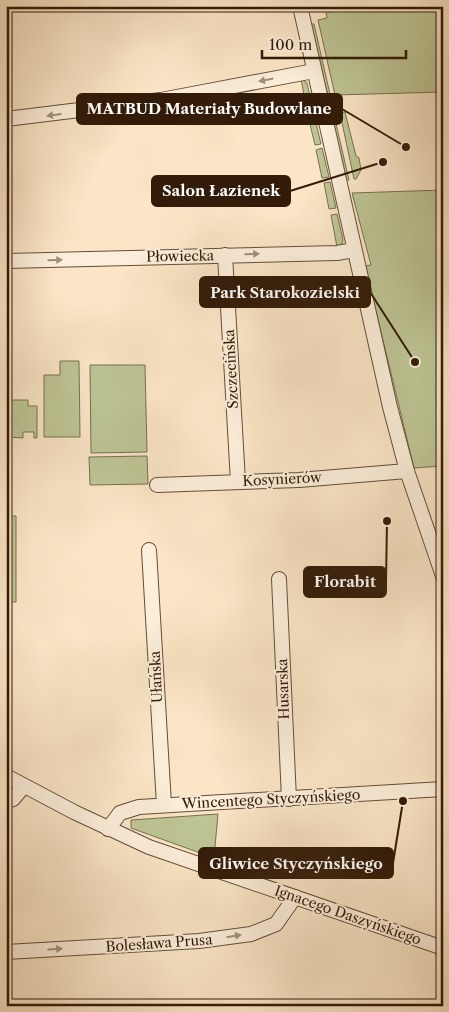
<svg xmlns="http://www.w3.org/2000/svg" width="449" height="1012" viewBox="0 0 449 1012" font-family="'Libre Caslon Text',serif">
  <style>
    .green { fill: #bec595; stroke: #78704e }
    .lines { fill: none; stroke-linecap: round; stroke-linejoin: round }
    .minor-casing { stroke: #644e38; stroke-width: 16 }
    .minor { stroke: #fceeda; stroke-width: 14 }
    .oneway { fill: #a18f7c }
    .labels { text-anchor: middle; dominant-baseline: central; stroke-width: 4; stroke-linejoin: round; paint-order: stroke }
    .street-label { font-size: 14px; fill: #321b08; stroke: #fceeda }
    .leader { fill: none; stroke: #321b08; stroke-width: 2 }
    .callout-dot { fill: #321b08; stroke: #fceeda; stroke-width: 2 }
    .callout { fill: #321b08; stroke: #321b08; stroke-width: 2 }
    .callout-label { font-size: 15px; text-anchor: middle; font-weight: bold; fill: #fff }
  </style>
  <rect width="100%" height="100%" fill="#fae5c6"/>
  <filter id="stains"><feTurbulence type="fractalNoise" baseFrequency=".004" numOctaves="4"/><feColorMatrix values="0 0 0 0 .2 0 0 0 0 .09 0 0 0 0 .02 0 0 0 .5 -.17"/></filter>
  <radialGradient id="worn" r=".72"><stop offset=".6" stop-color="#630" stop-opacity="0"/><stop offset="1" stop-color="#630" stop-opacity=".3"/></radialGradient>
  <g class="green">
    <path d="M332,6H443V92L335,95L318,20L327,18L326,13L332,12Z"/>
    <path d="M311,24H314L332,103L329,101Z"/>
    <path d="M301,79L307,83L314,114L308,116Z"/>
    <path d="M345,112L356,156L359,158L361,170L356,179H354L340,113Z"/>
    <path d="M334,115L349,180H346L332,119Z"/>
    <path d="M315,119L321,144L315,145L309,120Z"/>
    <path d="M322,148L329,177L322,178L316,150Z"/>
    <path d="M330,182L336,208L329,209L324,183Z"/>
    <path d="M443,190V466L414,468L365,266L371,265L352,193Z"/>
    <path d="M337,214L343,240L342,244L337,247L331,215Z"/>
    <path d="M60,361H79L80,437H44V375H60Z"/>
    <path d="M90,365H145L147,452L91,453Z"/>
    <path d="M12,400H28V406H37V438H34V432H23V438L10,437L6,433V404H12Z"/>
    <path d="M147,456L148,484L90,485L89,457Z"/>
    <path d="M7,516H16V602H6Z"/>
    <path d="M218,814L214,858L131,828V820Z"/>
  </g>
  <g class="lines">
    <g class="minor-casing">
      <g id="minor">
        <path d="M300,6L390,407L407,471L443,576"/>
        <path d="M6,119L161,100L314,71"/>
        <path d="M225,255L238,482"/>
        <path d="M6,261L337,253L354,250"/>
        <path d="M157,485L299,480L407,471"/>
        <path d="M149,550L164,805"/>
        <path d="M279,579L289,799"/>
        <path d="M6,776L74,812L149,847L443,948"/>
        <path d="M6,801L13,799L24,786"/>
        <path d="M108,829L120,813L139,807L443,789"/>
        <path d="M6,952L199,941L251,934L276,924L295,897"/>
      </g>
    </g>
    <use href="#minor" class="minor"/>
  </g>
  <defs><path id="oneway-solid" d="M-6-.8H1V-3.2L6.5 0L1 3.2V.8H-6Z" transform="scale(1.25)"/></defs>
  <g class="oneway">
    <use href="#oneway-solid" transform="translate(266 80) rotate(169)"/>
    <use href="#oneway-solid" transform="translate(54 115) rotate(173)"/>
    <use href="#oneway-solid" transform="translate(252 254) rotate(-2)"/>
    <use href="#oneway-solid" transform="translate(55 260) rotate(-1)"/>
    <use href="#oneway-solid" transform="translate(234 936) rotate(-9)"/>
    <use href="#oneway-solid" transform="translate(55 949) rotate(-3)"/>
  </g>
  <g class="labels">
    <g class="street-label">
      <text transform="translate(180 256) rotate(-1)">Płowiecka</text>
      <text transform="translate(231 369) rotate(-93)">Szczecińska</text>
      <text transform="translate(282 479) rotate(-3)">Kosynierów</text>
      <text transform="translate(156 677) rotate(-93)">Ułańska</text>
      <text transform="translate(283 689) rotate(-92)">Husarska</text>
      <text transform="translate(271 799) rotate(-3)">Wincentego Styczyńskiego</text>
      <text transform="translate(348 915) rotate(19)">Ignacego Daszyńskiego</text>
      <text transform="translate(159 943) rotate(-4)">Bolesława Prusa</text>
    </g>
  </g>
  <path class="leader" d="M406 147L342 109M383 162L290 191M415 362L370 292M387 521L386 582M403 801L393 863"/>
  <g class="callout-dot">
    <circle cx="406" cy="147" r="5"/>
    <circle cx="383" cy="162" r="5"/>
    <circle cx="415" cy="362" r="5"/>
    <circle cx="387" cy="521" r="5"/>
    <circle cx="403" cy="801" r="5"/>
  </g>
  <g class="callout">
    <rect x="77" y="94" width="265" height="30" rx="5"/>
    <rect x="152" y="176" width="138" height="30" rx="5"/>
    <rect x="200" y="277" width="170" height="30" rx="5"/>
    <rect x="304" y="567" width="82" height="30" rx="5"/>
    <rect x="199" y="848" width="194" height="30" rx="5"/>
  </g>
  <g class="callout-label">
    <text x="209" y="114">MATBUD Materiały Budowlane</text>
    <text x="221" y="196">Salon Łazienek</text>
    <text x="285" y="298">Park Starokozielski</text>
    <text x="345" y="587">Florabit</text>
    <text x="296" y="869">Gliwice Styczyńskiego</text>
  </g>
  <rect width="449" height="1012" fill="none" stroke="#fae5c6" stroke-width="25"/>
  <rect x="8" y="8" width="434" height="997" fill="none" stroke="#321b08" stroke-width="2.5"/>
  <rect x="12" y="12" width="424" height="987" fill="none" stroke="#321b08"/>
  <path d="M262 50v8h144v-8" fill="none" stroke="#321b08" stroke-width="2.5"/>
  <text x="269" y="50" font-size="15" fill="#321b08" stroke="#fceeda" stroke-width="4" paint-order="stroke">100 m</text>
  <rect width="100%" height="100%" filter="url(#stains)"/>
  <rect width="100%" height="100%" fill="url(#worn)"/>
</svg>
